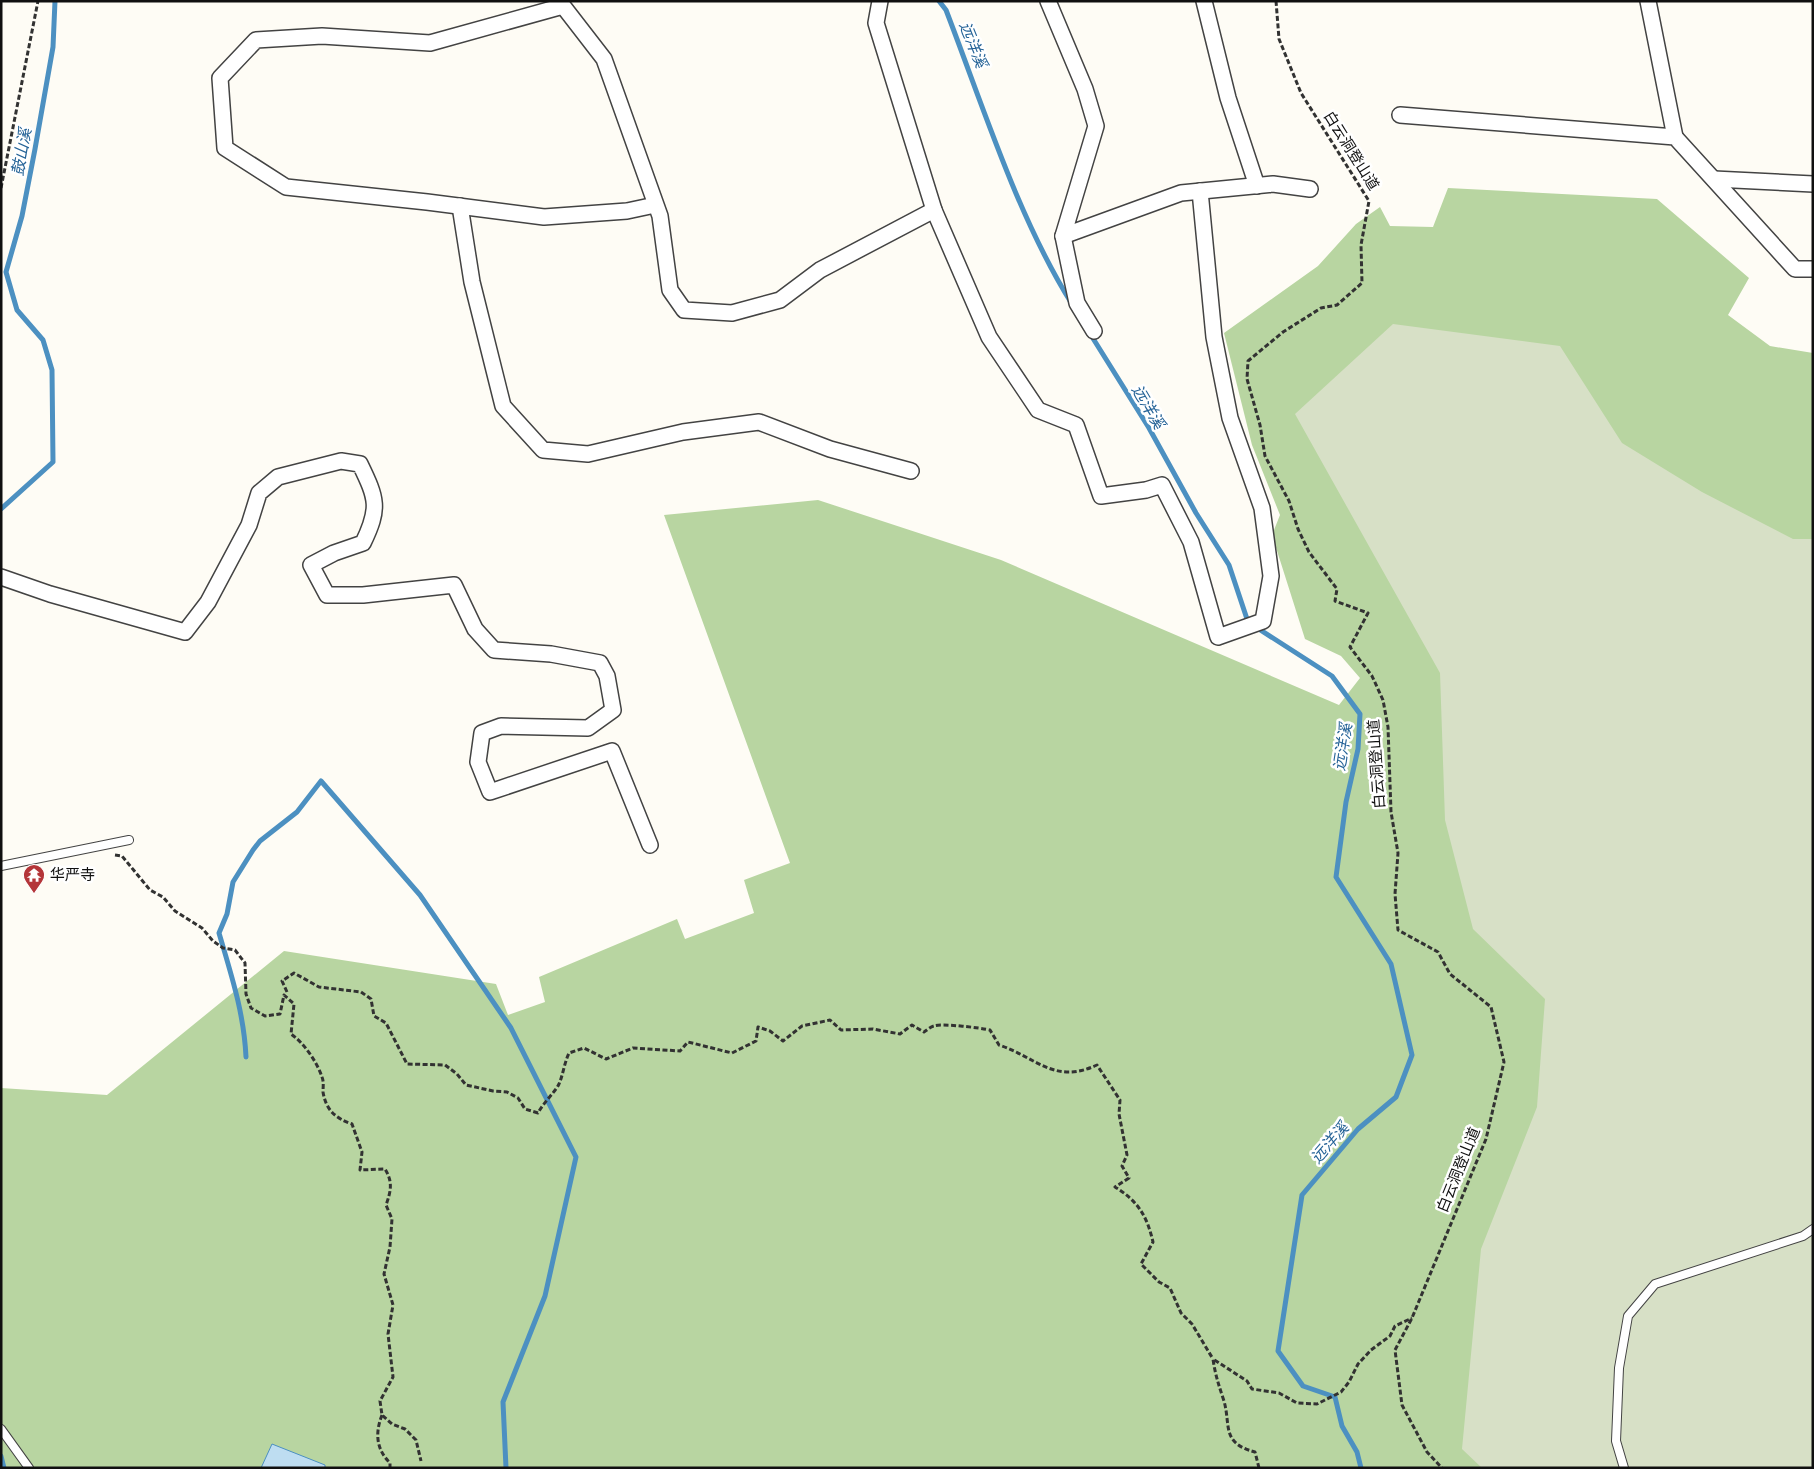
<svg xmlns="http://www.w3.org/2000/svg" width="1814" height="1469" viewBox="0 0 1814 1469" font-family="Spectral,'Noto Sans SC',serif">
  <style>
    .forest { fill: #b8d5a1 }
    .cemetery { fill: #d7e0c6 }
    .water { fill: #beddf1; stroke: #4c90c1 }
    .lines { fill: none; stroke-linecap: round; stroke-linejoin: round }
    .stream { stroke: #4c90c1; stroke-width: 5 }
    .lane-casing { stroke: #434343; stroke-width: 10 }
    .street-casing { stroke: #434343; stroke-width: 18 }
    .path { stroke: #323232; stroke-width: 3; stroke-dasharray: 5 2.5; stroke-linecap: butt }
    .lane { stroke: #fff; stroke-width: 8 }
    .street { stroke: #fff; stroke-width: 15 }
    .labels { text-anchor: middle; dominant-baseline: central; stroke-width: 5; stroke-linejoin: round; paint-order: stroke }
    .street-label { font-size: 15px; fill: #101010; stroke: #fff }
    .poi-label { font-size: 15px; fill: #101010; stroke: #fff; text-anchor: start }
    .water-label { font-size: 16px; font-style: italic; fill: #256397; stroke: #fff }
  </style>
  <rect width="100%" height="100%" fill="#fefcf5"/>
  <path class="forest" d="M1448,188L1657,199L1749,278L1728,315L1770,346L1813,353V1468H1V1088L107,1095L284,951L496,984L508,1015L545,1002L539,977L677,919L685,939L754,913L744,880L790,863L664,515L818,500L1001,560L1339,705L1360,678L1341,656L1305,639L1272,535L1280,515L1252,445L1224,333L1318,266L1356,224L1380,207L1390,226L1433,227Z"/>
  <path class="cemetery" d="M1393,324L1560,346L1622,443L1702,492L1793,539H1813V1468H1482L1462,1449L1481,1249L1537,1107L1545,999L1473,929L1445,820L1440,673L1295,414Z"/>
  <path class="water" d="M272,1444L325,1465V1468H261Z"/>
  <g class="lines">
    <g class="stream">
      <path d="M939,1L946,10C983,106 1018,218 1072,304"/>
      <path d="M1089,332L1149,428L1196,513L1229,565L1248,622L1332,676L1360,714L1358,749L1346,802L1336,877L1391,964L1412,1055L1396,1097L1358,1129L1302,1195L1278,1351L1303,1386L1335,1397L1342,1426L1357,1452L1361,1468"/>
      <path d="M1,509L53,462L52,370L43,340L17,310L6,272L22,216L35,149L53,47L55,1"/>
      <path d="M246,1057C244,1013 231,974 219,933L227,914L233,882L253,850L260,841L297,812L321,781L420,895L511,1028L576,1157L545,1296L503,1402L506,1468"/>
      <path d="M1,1456L4,1468"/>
    </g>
    <g class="lane-casing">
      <g id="lane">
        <path d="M1,866L129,840"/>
        <path d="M1,1429L29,1468"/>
        <path d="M1624,1468L1616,1441L1619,1368L1628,1316L1655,1284L1803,1236L1813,1229"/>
      </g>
    </g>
    <g class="street-casing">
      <g id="street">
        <path d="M880,1L876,23L934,210L989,337L1038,410L1076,425L1101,496L1146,490L1162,485L1191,542L1218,637L1263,621L1271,576L1262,508L1230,418L1214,337L1200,191"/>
        <path d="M1048,1L1085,89L1096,126L1063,236L1181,193L1273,184L1310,189"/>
        <path d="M1204,1L1228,98L1257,186"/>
        <path d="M1648,1L1675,137"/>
        <path d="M1400,115L1675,137L1795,269H1813"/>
        <path d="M1714,179L1813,184"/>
        <path d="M655,205L627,211L544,217L427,202L286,187L225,148L220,78L256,40L322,36L430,43L563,6L604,59L660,216L670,290L684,310L732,313L780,300L820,270L934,210"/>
        <path d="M460,206L472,282L503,406L543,450L588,454L683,432L759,422L830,449L911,471"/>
        <path d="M1063,236L1077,303L1094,331"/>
        <path d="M1,577L50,594L185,632L208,602L249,525L259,493L278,477L341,461L360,464C377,499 380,508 363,543L334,553L311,565L327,595H363L454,585L475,629L494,650L551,654L600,663L607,676L613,710L588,728L501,726L482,733L478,762L490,792L612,751L650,845"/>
      </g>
    </g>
    <g class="path">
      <path d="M1276,1L1279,39L1301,93L1369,201L1361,245L1362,283L1337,305L1321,308L1283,332L1248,361L1247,379L1260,425L1265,456L1289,501L1298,529L1309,552L1337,589L1335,601L1368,613L1350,647L1372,676L1383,700L1388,727L1391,812L1398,853L1395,894L1398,930L1438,952L1450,974L1491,1007L1504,1062L1486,1139L1412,1318L1395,1350L1402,1405L1427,1452L1442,1468"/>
      <path d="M1,188L38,1"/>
      <path d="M115,855L122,856L150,890L163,897L175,911L202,928L213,941L223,948L235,950L245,963L246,994L251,1008L265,1016L280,1014L284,995L294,1004L291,1034C304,1043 317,1062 322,1077C324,1082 323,1087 323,1092C326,1110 335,1118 352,1124L362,1152L360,1170L385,1169C393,1182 391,1191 386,1205L392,1219L390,1247L384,1274L393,1305L388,1334L393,1377L380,1401L382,1415L392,1424L405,1429L416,1440L421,1461"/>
      <path d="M287,992L282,981L294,973L319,987L361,992L371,999L374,1016L386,1023L407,1064L445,1065L457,1074L466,1085L493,1091L507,1092L518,1098L525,1109L538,1113C544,1102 555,1092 559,1084C563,1075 564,1064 569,1053L584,1048L606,1059L633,1048L680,1051L688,1042L732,1053L756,1041L758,1027L770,1031L783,1041L802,1026L830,1020L841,1030L873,1029L900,1034L912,1025L924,1032C927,1030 930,1027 934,1026C941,1023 982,1028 990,1030L999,1045C1036,1057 1054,1085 1097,1065L1120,1100L1119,1114L1127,1155L1122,1166L1129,1178L1115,1187C1138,1201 1147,1216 1153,1242L1141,1264L1159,1282L1170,1288L1181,1313L1192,1324L1213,1359"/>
      <path d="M382,1415C375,1433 376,1449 390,1463V1468"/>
      <path d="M1259,1468L1255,1452C1221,1443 1231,1426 1224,1401C1219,1386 1215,1374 1213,1359L1247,1381L1252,1389L1279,1393L1297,1403L1317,1404L1341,1392L1349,1382L1358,1364L1371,1350L1390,1336L1395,1326L1412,1318"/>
    </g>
    <use href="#lane" class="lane"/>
    <use href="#street" class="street"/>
  </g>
  <defs>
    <g id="temple-pin" transform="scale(1.125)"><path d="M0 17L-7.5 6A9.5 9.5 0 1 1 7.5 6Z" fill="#b43539" stroke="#fff"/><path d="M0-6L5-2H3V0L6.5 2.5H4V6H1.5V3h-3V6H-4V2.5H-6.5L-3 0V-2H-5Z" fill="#fff"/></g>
  </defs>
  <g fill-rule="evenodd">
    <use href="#temple-pin" x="34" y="875"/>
  </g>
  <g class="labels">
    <g class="street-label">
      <text transform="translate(1351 151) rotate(58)">白云洞登山道</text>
      <text transform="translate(1377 764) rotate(-94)">白云洞登山道</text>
      <text transform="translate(1459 1170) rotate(-68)">白云洞登山道</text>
    </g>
    <g class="poi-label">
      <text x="50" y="875">华严寺</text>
    </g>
    <g class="water-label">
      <text transform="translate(973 45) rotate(68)">远洋溪</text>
      <text transform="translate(22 152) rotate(-80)">鼓山溪</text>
      <text transform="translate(1148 407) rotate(59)">远洋溪</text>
      <text transform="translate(1343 747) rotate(-81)">远洋溪</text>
      <text transform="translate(1330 1143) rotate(-49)">远洋溪</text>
    </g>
  </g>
  <rect width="1814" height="1469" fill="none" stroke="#101010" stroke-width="5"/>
</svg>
